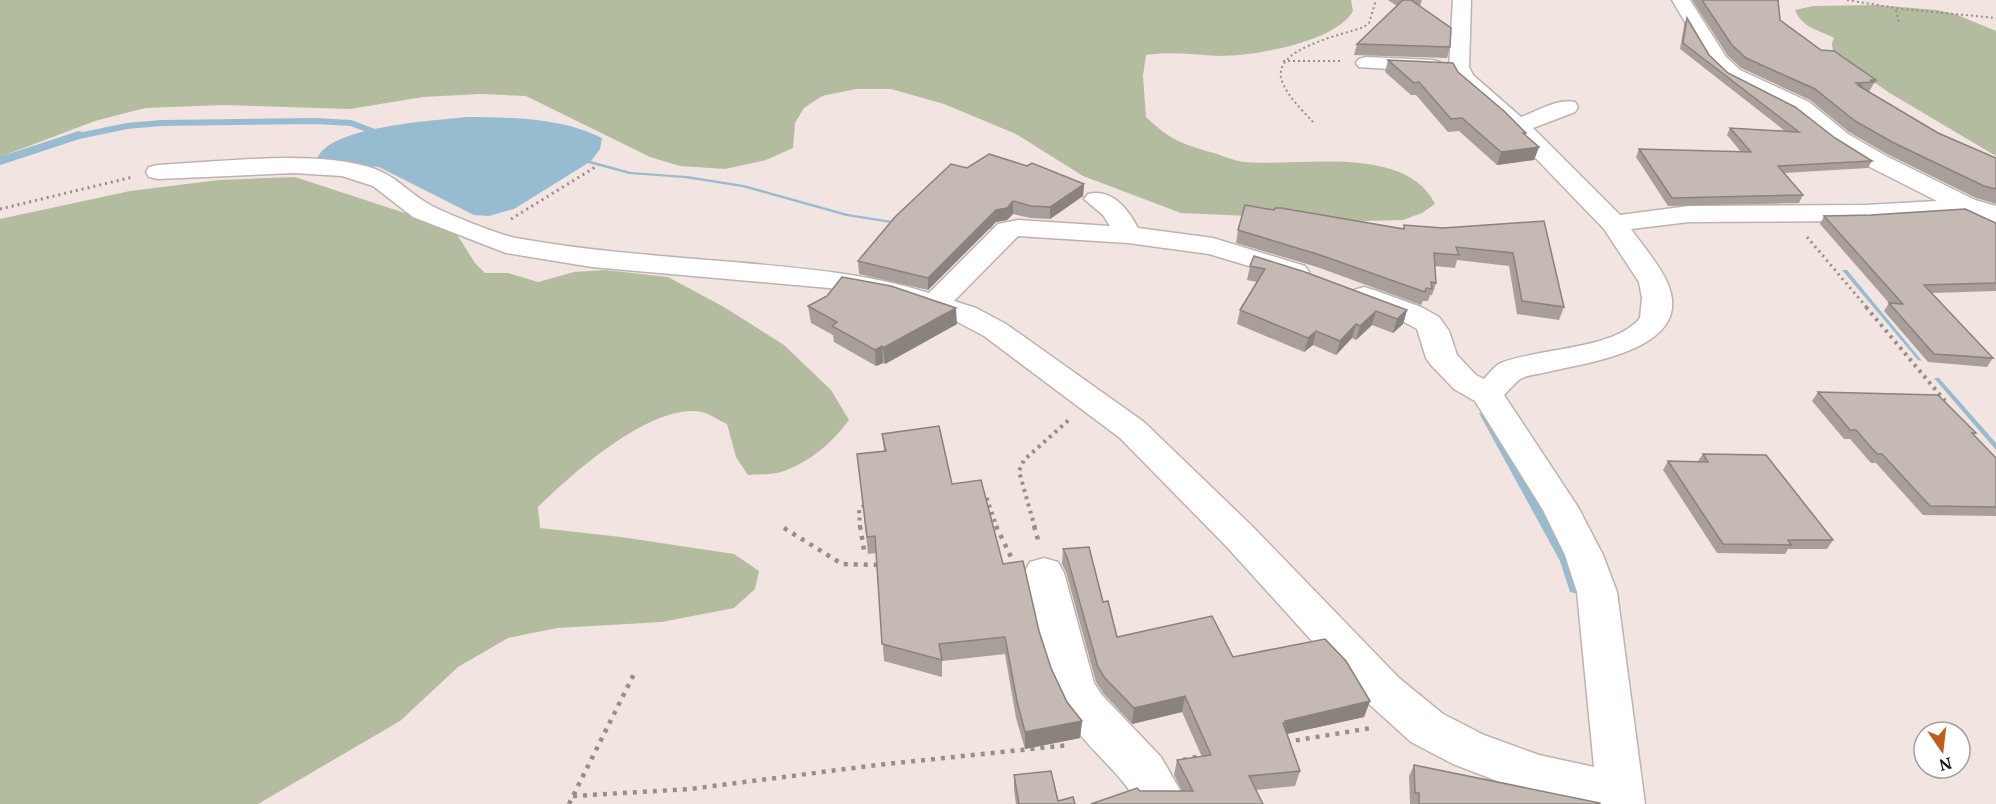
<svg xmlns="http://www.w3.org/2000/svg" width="1996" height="804" viewBox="0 0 1996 804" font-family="'PT Serif',serif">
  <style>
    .green { fill: #b3bc9f }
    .water { fill: #97bcd0 }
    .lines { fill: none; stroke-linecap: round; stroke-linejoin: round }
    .stream-far1 { stroke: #97bcd0; stroke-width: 6 }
    .stream { stroke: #97bcd0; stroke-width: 8 }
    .minor-casing { stroke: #bfb2ae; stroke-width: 3 }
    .path-far3 { stroke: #978e8b; stroke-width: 2; stroke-dasharray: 2 3; stroke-linecap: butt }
    .path-far2 { stroke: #978e8b; stroke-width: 3; stroke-dasharray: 2 4; stroke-linecap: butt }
    .path-far1 { stroke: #978e8b; stroke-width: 4; stroke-dasharray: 3 4.5; stroke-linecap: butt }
    .path { stroke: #978e8b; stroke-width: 4.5; stroke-dasharray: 4 6; stroke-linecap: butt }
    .minor { fill: #fff; fill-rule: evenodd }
    .wall { fill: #a99f9a }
    .shaded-wall { fill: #89827d }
    .building { fill: #c4b9b3; stroke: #89827d; stroke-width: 1.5 }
  </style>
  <rect width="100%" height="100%" fill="#f2e5e1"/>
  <g class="green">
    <path d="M0,0H1351L1353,11C1336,42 1254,56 1220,56C1195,55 1171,51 1146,55L1143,76L1146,117C1171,141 1185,145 1217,154C1226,157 1235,161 1244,162C1297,167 1406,143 1435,204L1422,213L1403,220L1364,221L1181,213L1083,176L1016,134L944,104L891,89H856L822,96L804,108L795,123L793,148L766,160L725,169L680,166L650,157L526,96L480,94L423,97L350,109L224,105L145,108L95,121L0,157Z"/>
    <path d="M1876,5L1937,10L1955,14L1996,31V156L1888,92L1833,52L1832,43L1834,38C1819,30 1802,28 1795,10L1813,6Z"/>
    <path d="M295,177L414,216L456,233L475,263L485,273H508L538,282L574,272L605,270L668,277L724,307L784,345L831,390L849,420C833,442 809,463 781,472C772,475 758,474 748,475L736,457L727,424C720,421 710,414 702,412C652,402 572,474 538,507L540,528L621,537L734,554L759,571L755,589L734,608L662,622L557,628L508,638L458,667L400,721L258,804H0V219L130,191L219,180Z"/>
  </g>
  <g class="water">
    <path d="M466,117C510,117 563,118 602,138L600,149L591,161L631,172L687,176L744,185L848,214L931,227L977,228L996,226L997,228L977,230L929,229L846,216L742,187L684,178L629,174L588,163L514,209L489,216L474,215L379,167L319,163L317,159C329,126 434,121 466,117Z"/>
    <path d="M1842,270H1847L1922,361L1918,360Z"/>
    <path d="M1934,378H1939L1996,443V450Z"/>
    <path d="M1479,413H1486C1518,471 1559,530 1579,594L1570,592L1560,561Z"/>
  </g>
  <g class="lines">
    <path class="stream-far1" d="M74,137L127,126L161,123L315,121L351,123L380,134"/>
    <path class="stream" d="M0,161L79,135"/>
    <g class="minor-casing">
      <g id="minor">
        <path d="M1453,0H1471L1469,67L1473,75L1521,117C1538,111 1558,98 1575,102L1578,107L1575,112L1533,128L1620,215L1689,206L1866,205L1937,201L1868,166L1832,144L1793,112L1726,78L1708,61L1672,0H1690L1726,57L1740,70L1809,102L1848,134L1886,156L1975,200L1996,206V223L1964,213L1866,221L1689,222L1631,229C1643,246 1659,264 1667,282C1697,349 1589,362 1547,372C1539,374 1527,375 1520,379C1515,383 1509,390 1504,395L1578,507L1603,555L1617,592L1645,804H1567L1539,797L1453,764L1411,742L1369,704L1226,546L1120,438L984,336L954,320L893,300L829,288L592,267L506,253L413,217L373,186L342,176L294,173L158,179L149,177L146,172L149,167L158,165C220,162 317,149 375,169C397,177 411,195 432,206C448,214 499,235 516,238C588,251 660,256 733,262C799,268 865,273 929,293L998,224L1018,220L1110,226L1103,215L1084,199L1088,194C1112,188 1128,209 1138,228L1213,238L1305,266L1309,272L1305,278L1295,280L1209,254L1128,243L1018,236L954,301L976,308L1006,324L1144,422L1252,526L1399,678L1443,714L1484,735L1539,755L1594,767L1577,592L1565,555L1543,510L1475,401L1454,389L1431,365L1426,358L1417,329L1399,319L1354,302L1349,296L1354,290L1364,287L1374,290L1421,307L1439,317L1449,331L1457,355L1476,375L1484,379C1489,374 1494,366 1501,363C1537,348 1615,350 1640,318L1642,298L1639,282L1604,229L1501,122L1453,78L1449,67Z"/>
        <path d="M1366,57L1433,60L1440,62L1443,66L1440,70L1433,72L1359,67L1356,63L1359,59Z"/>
        <path d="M1044,558L1058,562L1064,573L1094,683L1101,694L1161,757L1188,804H1138C1120,771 1088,750 1068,718C1042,676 1036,621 1024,573L1030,562Z"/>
      </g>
    </g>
    <g class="path-far3">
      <path d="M1847,0L1902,9L1996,18"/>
      <path d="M1896,10L1899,24"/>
      <path d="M1283,61H1341"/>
      <path d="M1313,122C1302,110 1288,97 1282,81C1270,49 1342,35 1364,27L1369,23L1376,0"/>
    </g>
    <g class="path-far2">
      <path d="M0,209L133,177"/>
      <path d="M511,219L597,166"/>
      <path d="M1807,237L1868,309"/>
    </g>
    <g class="path-far1">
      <path d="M1866,307L1945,401"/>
      <path d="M982,492L986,496L997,528"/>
      <path d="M860,528L859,509L867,504"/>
      <path d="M1035,528L1019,471L1024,460L1070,419"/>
    </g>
    <g class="path">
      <path d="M860,526L864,550"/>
      <path d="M996,526L1013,561"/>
      <path d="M1034,526L1039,543"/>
      <path d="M784,528L842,564L881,565"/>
      <path d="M1286,742L1371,728"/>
      <path d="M1183,760L1205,755"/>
      <path d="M573,796L690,789L877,765L1069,745"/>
      <path d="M569,804L636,670"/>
    </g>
    <use href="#minor" class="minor"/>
  </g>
  <g class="wall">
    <path d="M1388,0H1422L1420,6H1419L1450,47L1447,58L1354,55L1357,44L1397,6Z"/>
    <path d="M1692,0H1778L1780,20L1821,50L1876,80L1870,90L1869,92L1938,133L1996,158V204L1976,198L1887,154L1849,132L1810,100L1741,68L1728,56Z"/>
    <path d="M1687,18L1709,55L1728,73L1872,161L1868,168L1784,173L1803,195L1799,203L1668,206L1636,157L1639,149L1741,152L1727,135L1730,128L1785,131L1680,49L1684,25Z"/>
    <path d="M1388,60L1458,72L1526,133L1525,135L1539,147L1534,160L1497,165L1459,131L1448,132L1416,95H1411L1385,72Z"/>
    <path d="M967,168L1084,184L1083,196L1050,219L1030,218L1013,214L1007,220L996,222L928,290L859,274L858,261Z"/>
    <path d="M1274,210L1403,229L1404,225L1443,228L1544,221L1564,307L1559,320L1517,314L1509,266L1457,260L1455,268L1435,266L1436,283L1432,295H1430L1428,301H1423L1421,305L1317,267L1236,243L1238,230Z"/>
    <path d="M1824,216L1996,223V291L1932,293L1993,358L1987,367L1928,362L1884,311L1889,303L1820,224Z"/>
    <path d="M1254,256L1407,310L1403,324L1393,333L1372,325L1356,340L1352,338L1336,355L1313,345L1304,352L1237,324L1240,310L1257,282L1247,280L1250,266Z"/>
    <path d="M808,306L957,324L885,364L883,363L876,366L834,342L833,335L811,323Z"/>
    <path d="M1818,392L1976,433L1974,435L1996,458V516L1923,515L1876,463H1871L1850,439H1844L1812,401Z"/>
    <path d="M882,434L952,484L1003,564L1039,631L1051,668L1067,702L1082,721L1080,738L1025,749L1016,718L1005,654L942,661V677L884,661L876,553L868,554L857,454L884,451Z"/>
    <path d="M1703,454L1833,540L1827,549H1788L1785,554L1717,553L1663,470L1668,461H1698Z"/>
    <path d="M1089,547L1103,602L1108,601L1117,637L1212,616L1233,657L1325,639L1346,661L1370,701L1364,717L1287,734L1300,771L1295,786L1256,790L1263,804H1091L1137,788L1140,791H1182L1174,775L1177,760L1202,757L1182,712L1132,724L1103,693L1096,682L1066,572L1062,564L1063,549Z"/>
    <path d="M1414,765L1600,804H1410L1409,776Z"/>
    <path d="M1014,775L1058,801L1075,804H1016L1014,790Z"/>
  </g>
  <g class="shaded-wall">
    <path d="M1539,147L1534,160L1497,165L1501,152Z"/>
    <path d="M1084,184L1083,196L1050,219V207Z"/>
    <path d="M1013,201V214L1007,220L996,222L928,290V278L996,210Z"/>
    <path d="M956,308L957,324L885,364L883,348Z"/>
    <path d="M1407,310L1403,324L1393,333L1397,319Z"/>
    <path d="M1376,311L1372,325L1356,340L1360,326Z"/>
    <path d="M1356,324L1352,338L1336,355L1340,341Z"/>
    <path d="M1316,331L1313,345L1304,352L1308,338Z"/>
    <path d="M882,346L883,363L876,366L875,350Z"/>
    <path d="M1185,696L1182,712L1132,724L1134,708Z"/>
    <path d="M1370,701L1364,717L1282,735L1286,723L1285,721Z"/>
    <path d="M1082,721L1080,738L1025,749V732Z"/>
  </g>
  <g class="building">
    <path d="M1403,0H1411L1451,28L1450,47L1357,44Z"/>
    <path d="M1702,0H1778L1780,20L1821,50L1834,51L1876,80H1870L1874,82L1856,83L1862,86H1859L1938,133L1996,158V189L1984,186L1894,143L1855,121L1815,89L1746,58L1732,45Z"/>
    <path d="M1687,18L1709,55L1728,73L1795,107L1835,138L1872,161L1778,166L1803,195L1672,198L1639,149L1751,152L1730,128L1799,132L1683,43Z"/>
    <path d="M1388,60L1453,63L1458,72L1504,111L1526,133H1523L1539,147L1501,152L1462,118L1451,119L1419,82L1414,83Z"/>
    <path d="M989,154L1027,166L1032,163L1084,184L1050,207L1031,206L1013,201L1007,208L996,210L928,278L858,261L895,217L951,164L967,168Z"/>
    <path d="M1245,205L1274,210L1275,208H1281L1404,229V225L1443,228L1544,221L1564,307L1522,301L1513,253L1456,247L1459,255L1434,253L1436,283L1431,282L1432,289L1426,288L1425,292L1320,255L1238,230Z"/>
    <path d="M1965,209L1996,223V283L1924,285L1993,358L1934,354L1889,303L1903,304L1824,216L1871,215Z"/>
    <path d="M1254,256L1305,272L1407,310L1397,319L1376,311L1360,326L1356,324L1340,341L1316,331L1308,338L1240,310L1265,269L1250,266Z"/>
    <path d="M842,277L891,286L956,308L883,348L882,346L875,350L832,326L837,322L808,306L827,296Z"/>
    <path d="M1818,392L1938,395L1976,433H1972L1996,458V507L1930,506L1882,454H1877L1856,430H1850Z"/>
    <path d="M939,426L952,484L981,480L1003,564L1023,561L1039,631L1051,668L1067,702L1082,721L1025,732L1017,701L1005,637L939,644L942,660L882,644L875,536L867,537L857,454L886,451L882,434Z"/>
    <path d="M1703,454L1766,455L1833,540H1788L1791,545L1723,544L1668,461L1708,462Z"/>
    <path d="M1089,547L1103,602L1108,601L1117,637L1212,616L1233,657L1325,639L1346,661L1370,701L1285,721L1286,723H1283L1300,771L1249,776L1263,804H1091L1137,788L1140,791H1193L1177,760L1211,755L1185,696L1134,708L1104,677L1098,667L1067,557L1063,549Z"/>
    <path d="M1414,765L1600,803V804H1419V793H1415Z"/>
    <path d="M1051,771L1058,801L1073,797L1075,804H1019L1014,775Z"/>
  </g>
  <g transform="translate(1942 750) rotate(166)"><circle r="28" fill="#ffffff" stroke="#a2a09f" stroke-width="1.5"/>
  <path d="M0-4.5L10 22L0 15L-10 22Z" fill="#bf5f1c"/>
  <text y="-9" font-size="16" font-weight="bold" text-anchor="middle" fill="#161210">N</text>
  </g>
</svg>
